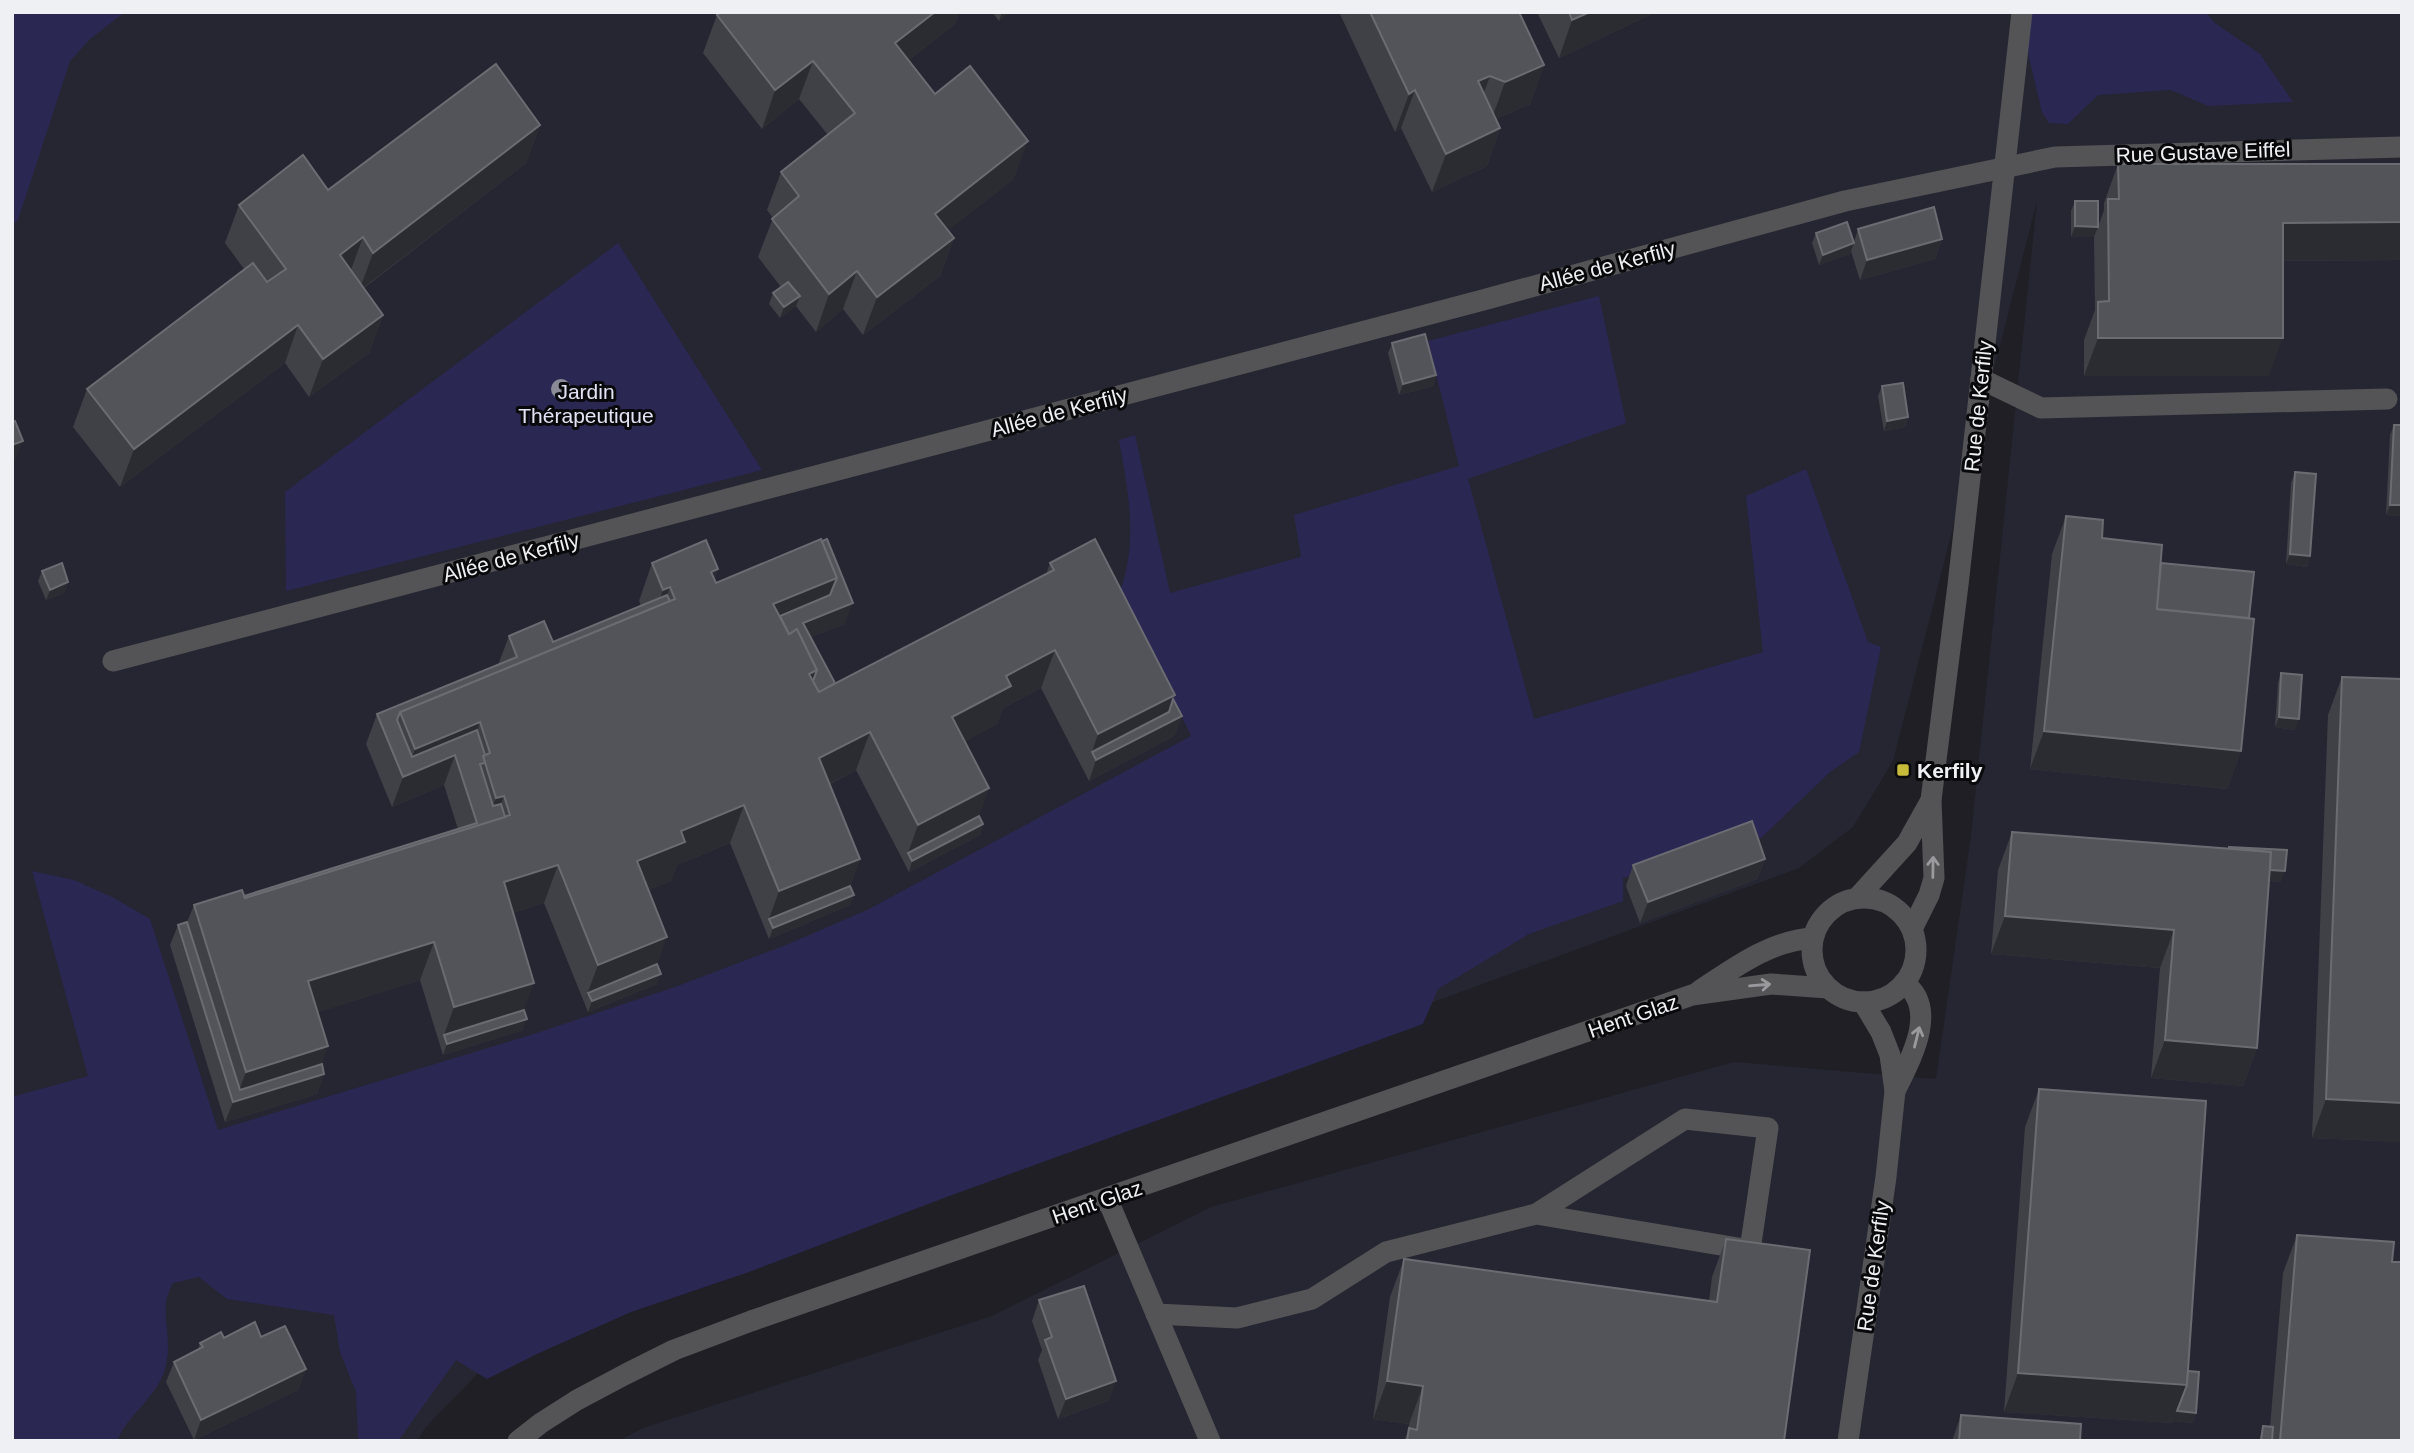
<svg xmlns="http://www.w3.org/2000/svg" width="2414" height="1453" viewBox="0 0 2414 1453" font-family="Helvetica,sans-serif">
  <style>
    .built { fill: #262632 }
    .green { fill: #2a2753 }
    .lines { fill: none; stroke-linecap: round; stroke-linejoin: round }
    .service { stroke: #545457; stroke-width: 21 }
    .minor { stroke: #545457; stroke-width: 21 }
    .tree { fill: #8a8b97 }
    .wall { fill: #404047 }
    .shaded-wall { fill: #2b2b32 }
    .building { fill: #53535a; stroke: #6b6c72; stroke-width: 2 }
    .oneway { stroke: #9a9a9e }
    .poi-dot { fill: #c8bb3b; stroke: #09090c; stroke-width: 2.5 }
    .labels { text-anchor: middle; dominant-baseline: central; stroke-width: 6; stroke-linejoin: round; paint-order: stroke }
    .street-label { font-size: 21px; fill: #eff0f4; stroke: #09090c }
    .park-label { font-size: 21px; fill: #e2e3f4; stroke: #09090c }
    .poi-label { font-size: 21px; font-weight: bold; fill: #eff0f4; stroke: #09090c; text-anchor: start }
  </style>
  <rect width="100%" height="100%" fill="#1f1f25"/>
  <path class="built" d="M12,12H2402V1441H618L643,1428L992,1316L1211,1207L1734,1062L1936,1079L1971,836L2037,201L1893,761L1853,827L1799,868L550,1326L487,1364L426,1427L417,1441H12Z"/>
  <g class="green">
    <path d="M12,12H125L90,39L70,61L18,220L12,225Z"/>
    <path d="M2018,12H2205L2215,23L2260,54L2293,102L2208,106L2171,90L2098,95L2068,124L2049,123L2042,112Z"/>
    <path d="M618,243L762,470L286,591L285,492Z"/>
    <path d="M1599,296L1626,423L1468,479L1534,719L1763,652L1746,496L1806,469L1868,642L1881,647L1859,752L1830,772L1761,838L1623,878V901L1529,934L1438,989L1423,1024L944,1198L749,1272L631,1312L537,1354L487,1379L456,1360L398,1441H356L358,1438L356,1392L340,1352L334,1315L227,1299L199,1277L173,1283C170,1289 166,1297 166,1303C164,1326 172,1346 165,1369C156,1399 129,1412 117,1441H12V1097L88,1076L32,871L74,880L114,898L150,919L218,1130L537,1033L675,987L786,945L867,910L1191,736L1121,588C1138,539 1128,489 1119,440L1135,435L1170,593L1301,557L1294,515L1459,466L1428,341Z"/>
  </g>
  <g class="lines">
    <g class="service">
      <path d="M1981,379L2041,408L2387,399"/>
      <path d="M1107,1198L1210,1441"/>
      <path d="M1156,1314L1237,1318L1312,1299L1386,1252L1536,1214L1685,1119L1768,1128L1750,1250L1536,1214"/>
    </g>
    <g class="minor">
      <path d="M113,661L1483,300L1845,201L2055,157L2402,147"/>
      <path d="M1857,898L1907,843L1931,800"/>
      <circle cx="1864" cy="950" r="52"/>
      <path d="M1912,929L1929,895L1934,878L1931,800L1958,585L2022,12"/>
      <path d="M1699,991C1734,968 1769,941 1813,938"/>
      <path d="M1895,1091C1909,1062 1940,1009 1904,983"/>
      <path d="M518,1441L541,1423L577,1400L626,1374L674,1350L751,1321L1692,995L1771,984L1828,988"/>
      <path d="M1848,1441L1886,1177L1895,1091L1890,1055L1881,1032L1863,1002"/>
    </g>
  </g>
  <circle class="tree" cx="561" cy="389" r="10"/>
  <g class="wall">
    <path d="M721,12H959L955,24L909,60L935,94L1014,179L948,230L954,238L940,276L863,335L843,309L816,332L796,306L780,318L769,304L773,293L781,287L758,257L773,218L767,210L781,172L828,135L799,99L762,129L703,53L717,15Z"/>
    <path d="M992,12H1009L999,21Z"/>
    <path d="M1339,12H1519L1544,65L1530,104L1496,119L1500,128L1487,166L1432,192L1401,128L1395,132Z"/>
    <path d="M1537,12H1656L1559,58Z"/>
    <path d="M540,125L526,163L364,288L383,315L369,353L309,397L285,363L120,487L73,427L87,389L244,269L225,243L239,205L328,190Z"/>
    <path d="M2118,164L2402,260L2283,261L2269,376H2084V340L2095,310L2094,237H2071V211L2075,201L2098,227L2104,210V203Z"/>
    <path d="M1858,229L1942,239L1935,259L1860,280L1851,251L1850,254L1819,265L1812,243L1816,233L1854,242Z"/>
    <path d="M1392,343L1436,375L1433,386L1399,395L1388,353Z"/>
    <path d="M1882,386L1908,417L1905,427L1884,431L1878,396Z"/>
    <path d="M2394,425H2402V516L2386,515L2390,435Z"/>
    <path d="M2295,472L2310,556L2307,567L2286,564L2291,483Z"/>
    <path d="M2066,516L2102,538L2161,563L2249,618L2241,751L2227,789L2030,769L2052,554Z"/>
    <path d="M652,563L718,569L714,580L716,583L845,624L811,637L835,683L1046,575L1050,563L1175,695L1173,699L1182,716L1174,736L1089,781L1041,688L1003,708L997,724L965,741L979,816L983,824L980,835L909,872L856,770L830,784L860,859L850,886L854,895L850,905L769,939L730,843L677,865L671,881L648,890L657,964V984L588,1012L544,903L513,913L524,1010L523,1030L443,1055L420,980L318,1012L322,1064L324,1074L317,1094L225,1122L170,945L178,925L187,922L194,905L244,896L458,829L444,785L392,807L366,744L377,714L498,665L509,636L553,642L641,606L639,601Z"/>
    <path d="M42,571L68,582L64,593L46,600L38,581Z"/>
    <path d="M2281,673L2295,730L2275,727L2278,683Z"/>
    <path d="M2342,677L2402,679V1142L2312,1138L2328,715Z"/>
    <path d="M2012,832L2281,882L2269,881L2257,1048L2243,1086L2151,1078L2160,968L1991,954L1998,870Z"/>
    <path d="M1765,859L1757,879L1640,923L1626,886L1633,865Z"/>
    <path d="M2039,1089L2188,1371L2196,1413L2193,1423L2174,1421L2173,1423L2004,1412L2025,1127Z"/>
    <path d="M2297,1235L2392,1262L2402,1441H2259L2263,1426L2270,1427L2283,1273Z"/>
    <path d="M1726,1239L1784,1441H1404L1408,1431L1409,1424L1373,1419L1390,1297L1404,1259L1709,1301L1712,1277Z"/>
    <path d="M1039,1300L1116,1381L1108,1401L1058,1419L1038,1360L1042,1350L1032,1321Z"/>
    <path d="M261,1337L306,1369L298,1390L194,1440L166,1382L174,1362L198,1350L200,1343L224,1338Z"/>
    <path d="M1961,1415L2080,1441H1952Z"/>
  </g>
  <g class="shaded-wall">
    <path d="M935,12H959L955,24L882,81L895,43Z"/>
    <path d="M1002,12H1009L999,21Z"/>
    <path d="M1590,12H1656L1559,58L1572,20Z"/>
    <path d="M813,61L799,99L762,129L775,90Z"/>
    <path d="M1544,65L1530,104L1491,121L1505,82Z"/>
    <path d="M1490,76L1476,114L1478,81Z"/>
    <path d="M1415,90L1401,128L1395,132L1409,94Z"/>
    <path d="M540,125L526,163L359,291L373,253Z"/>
    <path d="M1500,128L1487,166L1432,192L1446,154Z"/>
    <path d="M1028,141L1014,179L921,252L935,214Z"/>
    <path d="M2402,222V260L2269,261L2283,223Z"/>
    <path d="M2075,226L2098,227L2094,237H2071Z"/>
    <path d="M363,237L349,275L340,255Z"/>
    <path d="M954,238L940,276L863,335L877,297Z"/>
    <path d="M1942,239L1935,259L1860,280L1867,260Z"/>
    <path d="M1854,243L1850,254L1819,265L1823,255Z"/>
    <path d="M857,271L843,309L816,332L829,294Z"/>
    <path d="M800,296L796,306L780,318L784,307Z"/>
    <path d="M383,315L369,353L309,397L323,359Z"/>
    <path d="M298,325L285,363L120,487L134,449Z"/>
    <path d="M2098,338H2283L2269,376H2084Z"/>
    <path d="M1436,375L1433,386L1399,395L1403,384Z"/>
    <path d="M1908,417L1905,427L1884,431L1887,421Z"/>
    <path d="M23,441L15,461L12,463V445Z"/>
    <path d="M2390,505H2402V516L2386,515Z"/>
    <path d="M2290,554L2310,556L2307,567L2286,564Z"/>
    <path d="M718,569L708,597L711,572Z"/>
    <path d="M837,578L853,603L845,624L796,643L774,636L773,604Z"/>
    <path d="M68,582L64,593L46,600L50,590Z"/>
    <path d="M670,587L661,612L654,615L663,590Z"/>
    <path d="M1055,650L1041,688L1003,708L997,724L939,755L952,717L1006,676Z"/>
    <path d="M817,670L806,698L809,674Z"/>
    <path d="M1175,695L1164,725L1182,716L1174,736L1089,781L1096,760L1092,752L1098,734Z"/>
    <path d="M2279,717L2299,719L2295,730L2275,727Z"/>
    <path d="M480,722L467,760L455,755L444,785L392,807L403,777L406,775L415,749Z"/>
    <path d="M2044,731L2241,751L2227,789L2030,769Z"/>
    <path d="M870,732L856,770L805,796L819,758Z"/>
    <path d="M989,788L976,826L908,853L918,825Z"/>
    <path d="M504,796L492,828L483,831L496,798Z"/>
    <path d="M744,805L730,843L677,865L671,881L623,900L637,861L681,831Z"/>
    <path d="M983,824L980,835L909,872L912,861Z"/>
    <path d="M860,859L846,897L769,919L779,891Z"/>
    <path d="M1765,859L1757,879L1640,923L1648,902Z"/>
    <path d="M558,865L544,903L490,921L504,882Z"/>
    <path d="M2227,866L2285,871L2281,882L2224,877Z"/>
    <path d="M854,895L850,905L769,939L773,928Z"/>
    <path d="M2005,916L2174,930L2160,968L1991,954Z"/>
    <path d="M667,937L654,975L588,993L584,1003L598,965Z"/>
    <path d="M434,942L420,980L294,1020L308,981Z"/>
    <path d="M661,974L657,984L588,1012L592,1001Z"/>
    <path d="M534,983L520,1021L444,1035L454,1007Z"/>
    <path d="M527,1019L523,1030L443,1055L447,1044Z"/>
    <path d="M2165,1040L2257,1048L2243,1086L2151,1078Z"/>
    <path d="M328,1046L318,1076L324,1074L317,1094L225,1122L233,1102L235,1101L246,1072Z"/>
    <path d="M2326,1099L2402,1103V1142L2312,1138Z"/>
    <path d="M306,1369L298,1390L194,1440L201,1420Z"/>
    <path d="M2018,1373L2187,1385L2196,1413L2193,1423L2174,1421L2173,1423L2004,1412Z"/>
    <path d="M1116,1381L1108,1401L1058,1419L1066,1399Z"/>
    <path d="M1387,1381L1423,1386L1409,1424L1373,1419Z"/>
  </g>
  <g class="building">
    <path d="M721,12H935L895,43L935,94L970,66L1028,141L935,214L954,238L877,297L857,271L829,294L772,219L799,196L781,172L855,113L813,61L775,90L717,15Z"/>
    <path d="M1370,12H1519L1544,65L1505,82L1490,76L1478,81L1500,128L1446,154L1415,90L1409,94Z"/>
    <path d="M1569,12H1590L1572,20Z"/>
    <path d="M496,64L540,125L373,253L363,237L340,255L383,315L323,359L298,325L134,449L87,389L253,263L267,282L286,269L239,205L303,155L328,190Z"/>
    <path d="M2118,164H2402V222L2283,223V338H2098V302L2109,301L2108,199H2119Z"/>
    <path d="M2075,201H2098V227L2075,226Z"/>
    <path d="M1934,207L1942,239L1867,260L1858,229Z"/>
    <path d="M1847,222L1854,243L1823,255L1816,233Z"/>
    <path d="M788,282L800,296L784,307L773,293Z"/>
    <path d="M1425,334L1436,375L1403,384L1392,343Z"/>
    <path d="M1903,383L1908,417L1887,421L1882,386Z"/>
    <path d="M15,421L23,441L12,445V422Z"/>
    <path d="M2394,425H2402V505H2390Z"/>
    <path d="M2295,472L2316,474L2310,556L2290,554Z"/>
    <path d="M2066,516L2103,520L2102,538L2162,545L2157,609L2254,619L2241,751L2044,731Z"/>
    <path d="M821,539L837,578L773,604L789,634L797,629L817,670L809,674L819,692L1054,570L1050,563L1095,539L1175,695L1098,734L1055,650L1006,676L1011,686L952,717L989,788L918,825L870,732L819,758L860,859L779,891L744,805L681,831L685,842L637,861L667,937L598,965L558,865L504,882L534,983L454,1007L434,942L308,981L328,1046L246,1072L194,905L242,890L245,898L510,815L504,796L496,798L483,756L490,753L480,722L415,749L400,712L675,599L670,587L663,590L652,563L706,540L718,569L711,572L716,583Z"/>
    <path d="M827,539L853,603L803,623L835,683L819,692L813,681L817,670L797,629L789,634L780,616L830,595L837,578L822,541Z"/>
    <path d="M62,563L68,582L50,590L42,571Z"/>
    <path d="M2161,563L2254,572L2249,618L2157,609Z"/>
    <path d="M667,595L670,601L400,712L397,720L412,757L477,730L485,755L483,756L485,763L480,764L493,806L501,804L505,817L245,898L244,896L477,823L455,755L403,777L377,714L517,657L509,636L544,621L553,642Z"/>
    <path d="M2281,673L2302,675L2299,719L2279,717Z"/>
    <path d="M2342,677L2402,679V1103L2326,1099Z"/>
    <path d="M1173,699L1182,716L1096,760L1092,752L1169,712Z"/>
    <path d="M979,816L983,824L912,861L908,853Z"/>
    <path d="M1752,821L1765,859L1648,902L1633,865Z"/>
    <path d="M2012,832L2271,852L2257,1048L2165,1040L2174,930L2005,916Z"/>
    <path d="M2229,847L2287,850L2285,871L2270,870L2271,852L2229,848Z"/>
    <path d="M850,886L854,895L773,928L769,919Z"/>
    <path d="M187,922L240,1090L322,1064L324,1074L233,1102L178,925Z"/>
    <path d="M657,964L661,974L592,1001L588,993Z"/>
    <path d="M524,1010L527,1019L447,1044L444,1035Z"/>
    <path d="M2039,1089L2206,1101L2187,1385L2018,1373Z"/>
    <path d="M2297,1235L2394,1242L2392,1262H2402V1441H2280Z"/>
    <path d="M1726,1239L1810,1250L1784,1441H1407L1409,1428L1417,1430L1423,1386L1387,1381L1404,1259L1717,1302Z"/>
    <path d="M1084,1286L1116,1381L1066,1399L1045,1340L1052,1337L1039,1300Z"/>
    <path d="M255,1322L261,1337L285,1326L306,1369L201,1420L174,1362L203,1347L200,1343L221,1332L224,1338Z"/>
    <path d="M2188,1371L2199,1372L2196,1413L2177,1411L2187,1385Z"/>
    <path d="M1961,1415L2081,1424L2080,1441H1959Z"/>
    <path d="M2263,1426L2273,1427L2272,1441H2261Z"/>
  </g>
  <defs><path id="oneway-shaft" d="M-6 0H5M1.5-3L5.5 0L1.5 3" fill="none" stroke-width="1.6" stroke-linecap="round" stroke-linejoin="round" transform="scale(1.75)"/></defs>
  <g class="oneway">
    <use href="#oneway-shaft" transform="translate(1933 867) rotate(-89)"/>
    <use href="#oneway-shaft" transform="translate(1760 985) rotate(-5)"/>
    <use href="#oneway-shaft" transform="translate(1917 1037) rotate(-76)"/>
  </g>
  <rect class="poi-dot" x="1896" y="763" width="14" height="14" rx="3.5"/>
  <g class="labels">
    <g class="street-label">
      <text transform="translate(2203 152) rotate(-2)">Rue Gustave Eiffel</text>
      <text transform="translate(1607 266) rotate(-15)">Allée de Kerfily</text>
      <text transform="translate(1978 406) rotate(-84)">Rue de Kerfily</text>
      <text transform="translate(1059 412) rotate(-15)">Allée de Kerfily</text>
      <text transform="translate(511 557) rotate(-15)">Allée de Kerfily</text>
      <text transform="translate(1633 1016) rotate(-19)">Hent Glaz</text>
      <text transform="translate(1097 1202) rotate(-19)">Hent Glaz</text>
      <text transform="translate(1873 1266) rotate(-82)">Rue de Kerfily</text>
    </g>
    <g class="park-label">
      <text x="586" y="391">Jardin<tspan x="586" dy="24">Thérapeutique</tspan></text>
    </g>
    <g class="poi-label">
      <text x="1917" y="770">Kerfily</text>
    </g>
  </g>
  <rect width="2414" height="1453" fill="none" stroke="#eff0f4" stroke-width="28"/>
</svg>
